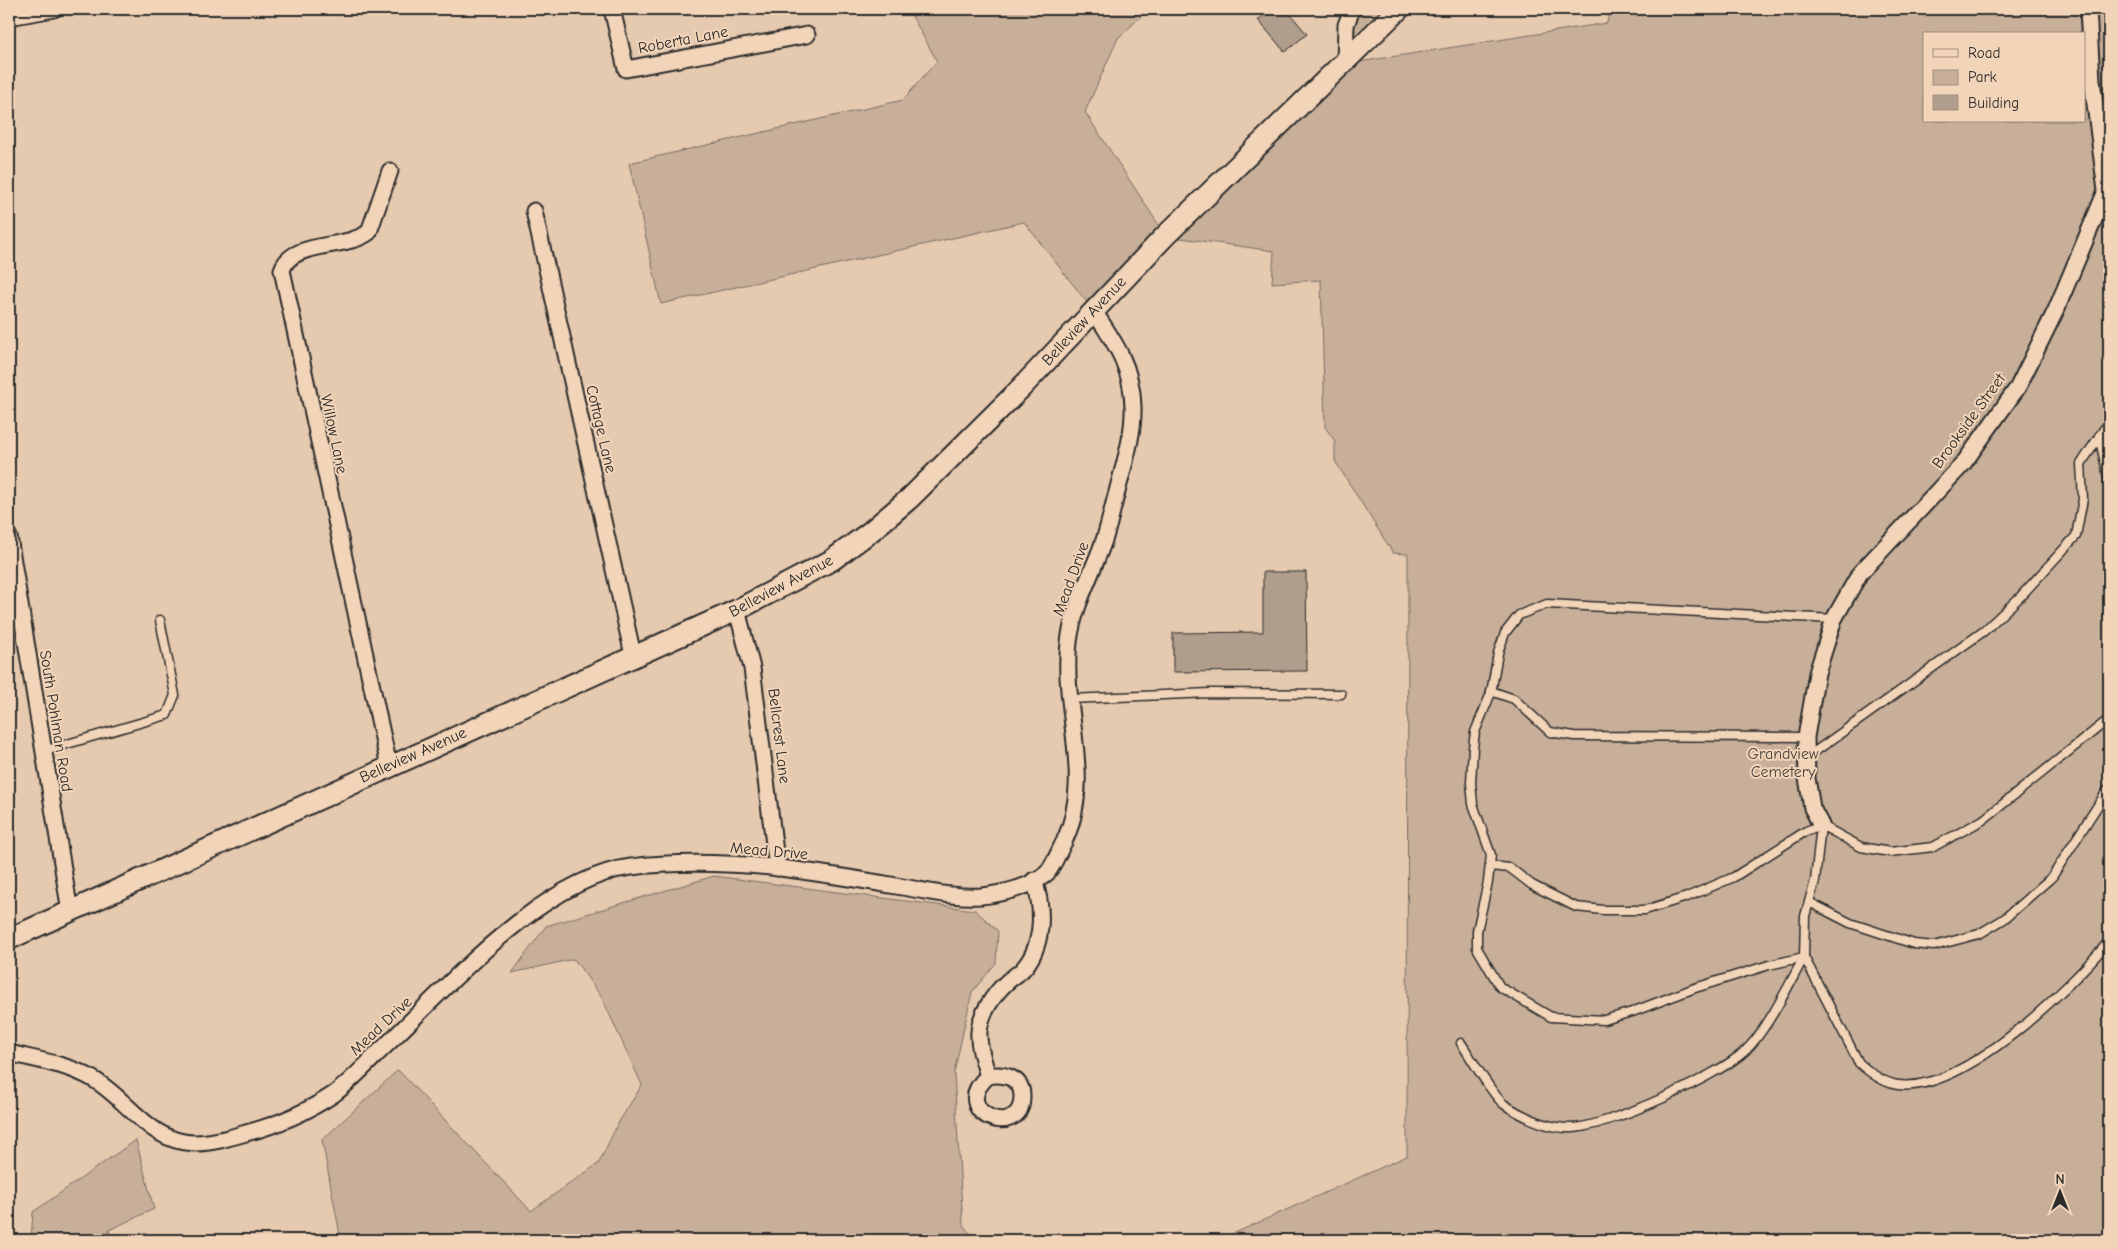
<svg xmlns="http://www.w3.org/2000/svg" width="2118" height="1249" viewBox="0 0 2118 1249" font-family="'Comic Neue',sans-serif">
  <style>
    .green { fill: #c7af99; stroke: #796d62; fill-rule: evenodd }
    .building { fill: #b19d8b; stroke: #2b2b2b }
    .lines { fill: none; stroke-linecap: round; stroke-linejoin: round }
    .lane-casing { stroke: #2b2b2b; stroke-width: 11 }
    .street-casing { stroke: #2b2b2b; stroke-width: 19 }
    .secondary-casing { stroke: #2b2b2b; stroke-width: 24 }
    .lane { stroke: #f2d4b8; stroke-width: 8 }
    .street { stroke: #f2d4b8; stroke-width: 15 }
    .secondary { stroke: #f2d4b8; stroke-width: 20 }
    .labels { text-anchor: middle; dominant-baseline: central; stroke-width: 4; stroke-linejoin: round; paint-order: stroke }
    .street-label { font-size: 16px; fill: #2b2b2b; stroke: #f2d4b8 }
    .park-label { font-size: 16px; fill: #4a4541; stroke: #f2d4b8 }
  </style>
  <rect width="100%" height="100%" fill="#e6cab0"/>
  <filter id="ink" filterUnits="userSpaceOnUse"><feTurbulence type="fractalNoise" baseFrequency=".02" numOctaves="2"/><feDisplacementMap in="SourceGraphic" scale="10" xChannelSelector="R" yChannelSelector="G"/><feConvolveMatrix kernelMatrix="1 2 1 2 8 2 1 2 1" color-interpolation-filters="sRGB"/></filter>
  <g filter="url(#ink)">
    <g class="green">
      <path d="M908,9H1149L1118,38L1085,112L1166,236L1345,64L1352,9H1399L1346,64L1607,23L1610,9H2109V1240H1219L1407,1156L1408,554L1393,553L1335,461V441L1325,427L1321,280L1272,283L1274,251L1166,236L1093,310L1024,222L661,304L629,163L903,100L937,61ZM1924,34H2084V121H1924Z"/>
      <path d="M714,876L975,910L998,931L996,963L972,992L954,1073L963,1225L975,1240H341L322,1140L398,1070L531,1211L599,1163L617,1125L642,1085L602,998L574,959L512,973L546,926Z"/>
      <path d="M136,1140L154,1209L109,1230L110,1240H31L33,1212Z"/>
    </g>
    <g class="building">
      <path d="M1272,9H1286L1307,34L1285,52L1258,20Z"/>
      <path d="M1263,572H1306L1307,671L1173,672V633L1263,632Z"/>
    </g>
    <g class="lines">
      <g class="lane-casing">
        <g id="lane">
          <path d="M2099,436L2109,481"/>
          <path d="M1491,691L1514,699L1550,732L1574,736L1806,737"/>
          <path d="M1070,699L1211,693L1341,694"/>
          <path d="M43,751L167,715L175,695L160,620"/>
          <path d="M1806,758L1984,631L2020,597L2076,536L2083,499L2081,464L2104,429L2109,424"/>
          <path d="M1821,825L1815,881L1805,916L1804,957L1859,1063C1869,1072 1884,1083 1898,1085C1964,1093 2070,988 2109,941"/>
          <path d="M1821,825L1861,847L1890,852L1933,847L1983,820L2109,719"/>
          <path d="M1490,866L1510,868L1532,885L1576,907L1603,910H1645L1687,897L1734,877L1806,831L1821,825"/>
          <path d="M1809,902L1850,923L1914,944L1934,946L1979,934L2004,919L2052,877L2109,788"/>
          <path d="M1804,957L1769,965L1695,988L1632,1012L1604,1020L1551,1017L1500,987L1477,948V931L1488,882L1491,855L1473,804L1471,783L1473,748L1475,732L1491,693L1498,653L1505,633L1519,615L1547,604L1834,619"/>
          <path d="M1461,1043C1470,1056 1494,1098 1505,1105C1524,1117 1549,1129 1572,1128C1608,1127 1721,1075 1746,1050C1767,1030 1790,983 1804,957"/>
        </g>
      </g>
      <g class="street-casing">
        <g id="street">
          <path d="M612,9L626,69L807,35"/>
          <path d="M9,17L54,9"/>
          <path d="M1345,64L1346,25L1352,9"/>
          <path d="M534,211L633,655"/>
          <path d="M9,537L70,912"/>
          <path d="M737,610L752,668L777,868"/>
          <path d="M389,766L282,270C291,240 346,250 369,232L390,171"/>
          <path d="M1821,825L1812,808L1807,778L1806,737L1817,673L1834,619L1860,573L1963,464L2018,387L2056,310L2106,191L2092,80L2088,9"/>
          <path d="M9,1053C37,1060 67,1064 93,1079C128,1099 149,1142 194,1143C212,1143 229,1138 246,1133C277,1125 307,1112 334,1094C350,1082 365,1066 379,1052C443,992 541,878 631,867C680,861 731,863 780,868C821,873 862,880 902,887C928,891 955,898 981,896C1001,894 1032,887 1047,873C1054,865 1059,851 1064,842C1095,776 1061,711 1069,642C1073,608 1091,576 1103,543C1109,527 1112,509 1117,492C1124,464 1134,435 1133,406C1132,366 1114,341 1093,310"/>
          <path d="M988,1076C1003,1073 1022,1077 1022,1096C1023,1142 946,1113 988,1076C984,1062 978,1047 979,1032C980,1014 994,994 1007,982C1011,978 1017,975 1022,970C1044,947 1044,909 1034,880"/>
        </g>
      </g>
      <g class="secondary-casing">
        <path id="secondary" d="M9,939L737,610L832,560L870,532L910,498L1019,390L1165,236L1399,9"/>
      </g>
      <use href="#lane" class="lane"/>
      <use href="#street" class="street"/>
      <use href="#secondary" class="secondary"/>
    </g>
  </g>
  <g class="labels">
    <g class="street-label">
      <text transform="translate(683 40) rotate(-11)">Roberta Lane</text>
      <text transform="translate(1084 321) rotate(-47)">Belleview Avenue</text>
      <text transform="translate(1969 421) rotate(-54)">Brookside Street</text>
      <text transform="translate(601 429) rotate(77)">Cottage Lane</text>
      <text transform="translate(334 434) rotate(78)">Willow Lane</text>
      <text transform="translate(1071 579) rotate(-70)">Mead Drive</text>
      <text transform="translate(781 586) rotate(-28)">Belleview Avenue</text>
      <text transform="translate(56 721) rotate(81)">South Pohlman Road</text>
      <text transform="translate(779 736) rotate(83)">Bellcrest Lane</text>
      <text transform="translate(413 755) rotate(-24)">Belleview Avenue</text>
      <text transform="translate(769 851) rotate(5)">Mead Drive</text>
      <text transform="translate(381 1026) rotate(-43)">Mead Drive</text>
    </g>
    <g class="park-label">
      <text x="1783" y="754">Grandview<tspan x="1783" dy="18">Cemetery</tspan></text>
    </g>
  </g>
  <rect width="2118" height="1249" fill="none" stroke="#f2d4b8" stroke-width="30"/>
  <rect x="15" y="15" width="2088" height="1219" fill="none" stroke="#2b2b2b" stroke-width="2" filter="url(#ink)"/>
  <rect x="1923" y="32" width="162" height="90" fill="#f2d4b8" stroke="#a29080"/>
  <rect x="1933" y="49" width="25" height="8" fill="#f2d4b8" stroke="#a29080"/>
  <text x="1968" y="58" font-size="15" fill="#2b2b2b">Road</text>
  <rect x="1933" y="70" width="25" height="15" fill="#c7af99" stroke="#a29080"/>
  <text x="1968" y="82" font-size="15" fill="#2b2b2b">Park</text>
  <rect x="1933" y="95" width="25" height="15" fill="#b19d8b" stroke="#a29080"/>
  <text x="1968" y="108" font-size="15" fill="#2b2b2b">Building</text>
  <g transform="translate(2060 1192)" stroke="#f2d4b8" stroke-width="4" paint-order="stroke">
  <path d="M0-4L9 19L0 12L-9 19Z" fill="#2b2b2b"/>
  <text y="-8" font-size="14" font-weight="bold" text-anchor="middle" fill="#2b2b2b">N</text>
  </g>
</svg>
